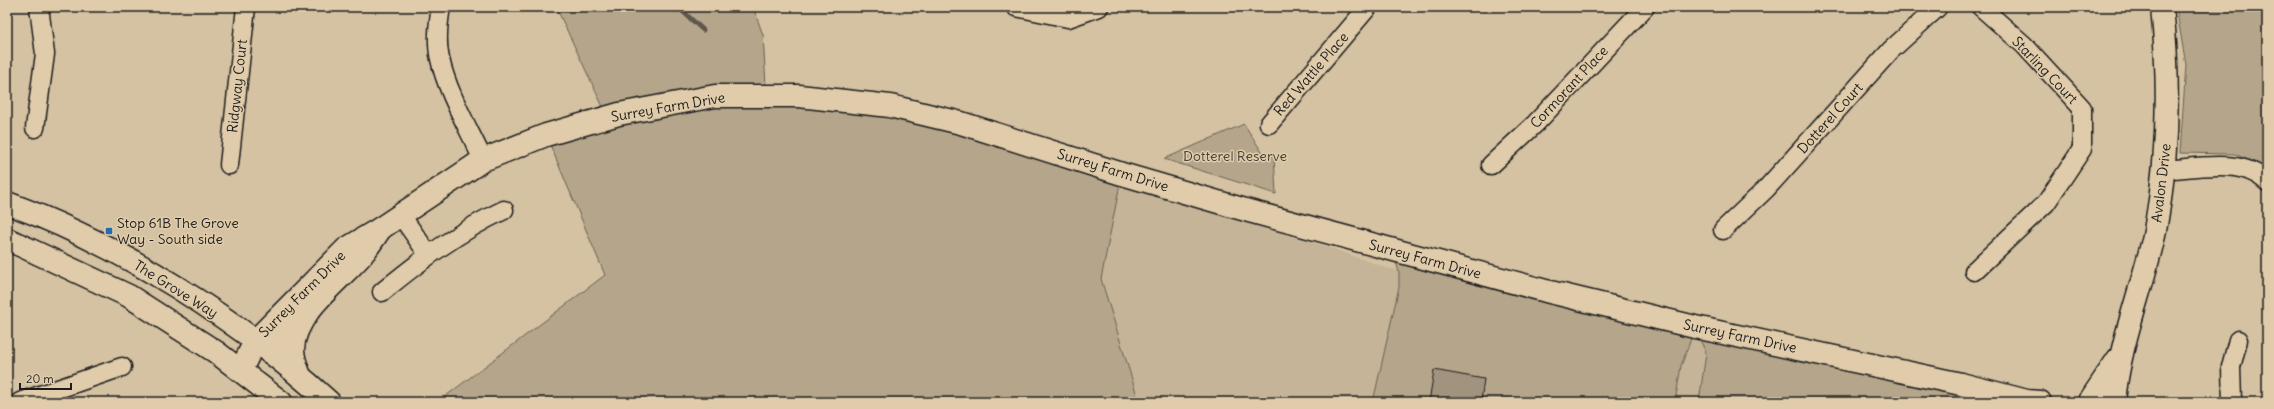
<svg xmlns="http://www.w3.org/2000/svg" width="2274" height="409" viewBox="0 0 2274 409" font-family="Delius,sans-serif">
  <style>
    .built { fill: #c5b497 }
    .green { fill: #b5a68b; stroke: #686154 }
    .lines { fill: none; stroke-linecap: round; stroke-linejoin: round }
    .stream { stroke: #5f574c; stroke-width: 5 }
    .building { fill: #a1937d; stroke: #1c1c1c }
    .minor-casing { stroke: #1c1c1c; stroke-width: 21 }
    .tertiary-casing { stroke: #1c1c1c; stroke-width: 25 }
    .secondary-casing { stroke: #1c1c1c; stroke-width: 25 }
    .minor { stroke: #e0ccaa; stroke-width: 18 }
    .tertiary { stroke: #e0ccaa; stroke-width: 22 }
    .secondary { stroke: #e0ccaa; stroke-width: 22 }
    .poi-dot { fill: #1f6fb2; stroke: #e0ccaa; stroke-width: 1.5 }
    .labels { text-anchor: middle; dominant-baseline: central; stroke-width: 3; stroke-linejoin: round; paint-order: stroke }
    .street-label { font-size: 14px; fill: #1c1c1c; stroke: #e0ccaa }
    .park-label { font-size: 14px; fill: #423e38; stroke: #e0ccaa }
    .poi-label { font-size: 14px; fill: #1c1c1c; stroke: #e0ccaa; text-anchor: start }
  </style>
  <rect width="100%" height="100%" fill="#d4c2a2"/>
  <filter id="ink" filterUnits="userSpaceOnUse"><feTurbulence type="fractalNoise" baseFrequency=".025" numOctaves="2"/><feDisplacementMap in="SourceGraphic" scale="8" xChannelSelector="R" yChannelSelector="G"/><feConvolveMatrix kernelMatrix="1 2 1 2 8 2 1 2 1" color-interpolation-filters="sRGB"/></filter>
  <g filter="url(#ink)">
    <path class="built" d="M546,135L1135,178L1387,268L1961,384L2008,402H438L605,275Z"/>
    <g class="green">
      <path d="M556,7H753L763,35L766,86L604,109Z"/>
      <path d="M2176,7H2264L2267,10V169L2235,154L2180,153L2186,65Z"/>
      <path d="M715,96L890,106L1122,174L1101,279L1139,402H438L605,275L546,135Z"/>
      <path d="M1244,124L1262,152L1274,156L1276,194L1164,159Z"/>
      <path d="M1392,250L2028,402H1699L1706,353L1695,328L1681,366L1675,402H1373L1399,287V272Z"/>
    </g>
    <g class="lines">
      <path class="stream" d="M678,7L703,30"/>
    </g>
    <path class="building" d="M1434,370L1484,379L1481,402H1429Z"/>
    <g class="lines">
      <g class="minor-casing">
        <g id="minor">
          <path d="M441,7C438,24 436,42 440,59C447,92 469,129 483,160"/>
          <path d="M1016,7L1068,18L1099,7"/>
          <path d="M1269,124L1368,7"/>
          <path d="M35,128L45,54L39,7"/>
          <path d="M229,165L246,7"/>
          <path d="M1491,165L1535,124L1645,7"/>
          <path d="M2164,170C2195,168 2243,157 2267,182"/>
          <path d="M400,214L428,254"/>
          <path d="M1723,230L1766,189L1891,50L1938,7"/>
          <path d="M1974,271L2046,203L2082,149V108L2024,45L1981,7"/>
          <path d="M382,292C420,261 459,231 504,210"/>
          <path d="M20,402L122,367"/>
          <path d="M2232,402L2231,367L2238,340"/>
        </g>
      </g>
      <g class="tertiary-casing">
        <g id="tertiary">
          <path d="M269,352L304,315"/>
          <path d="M241,370L255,341L346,249L381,228L483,160L546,135L619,114L715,96H799L890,106L961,123L1122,174L1249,211L1546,291L1695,327L1961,384L2027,401L2040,402"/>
          <path d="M2091,399L2118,359"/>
          <path d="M2114,402C2119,343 2143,288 2155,231C2169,155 2170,84 2162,7"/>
        </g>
      </g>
      <g class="secondary-casing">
        <g id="secondary">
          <path d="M7,203C121,245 240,320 329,402"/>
          <path d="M7,239L129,296L216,352L281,402"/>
          <path d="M300,376C297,368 293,358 293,350C293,314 338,282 360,257C368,248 374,238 381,228"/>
        </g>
      </g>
      <use href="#minor" class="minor"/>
      <use href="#tertiary" class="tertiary"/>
      <use href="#secondary" class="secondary"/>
    </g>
  </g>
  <rect class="poi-dot" x="105" y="227" width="8" height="8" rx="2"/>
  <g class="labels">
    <g class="street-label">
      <text transform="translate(2045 70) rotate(46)">Starling Court</text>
      <text transform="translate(1311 74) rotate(-49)">Red Wattle Place</text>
      <text transform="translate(237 86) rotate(-84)">Ridgway Court</text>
      <text transform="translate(1569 87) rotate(-47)">Cormorant Place</text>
      <text transform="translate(668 107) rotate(-10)">Surrey Farm Drive</text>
      <text transform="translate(1830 118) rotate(-48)">Dotterel Court</text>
      <text transform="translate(1113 170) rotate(17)">Surrey Farm Drive</text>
      <text transform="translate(2161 183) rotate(-83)">Avalon Drive</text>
      <text transform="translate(1425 259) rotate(15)">Surrey Farm Drive</text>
      <text transform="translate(176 289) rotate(32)">The Grove Way</text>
      <text transform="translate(302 294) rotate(-45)">Surrey Farm Drive</text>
      <text transform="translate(1740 336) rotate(12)">Surrey Farm Drive</text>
    </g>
    <g class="park-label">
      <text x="1235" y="156">Dotterel Reserve</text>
    </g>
    <g class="poi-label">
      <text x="117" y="223">Stop 61B The Grove<tspan x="117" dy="16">Way - South side</tspan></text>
    </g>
  </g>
  <rect width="2274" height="409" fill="none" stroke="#e0ccaa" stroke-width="24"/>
  <rect x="12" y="12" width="2250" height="385" fill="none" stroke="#1c1c1c" stroke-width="1.5" filter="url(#ink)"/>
  <path d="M20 383v6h51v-6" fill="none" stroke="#1c1c1c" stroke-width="2"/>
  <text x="26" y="383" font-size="12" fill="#1c1c1c" stroke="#e0ccaa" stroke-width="3" paint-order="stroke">20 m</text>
</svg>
